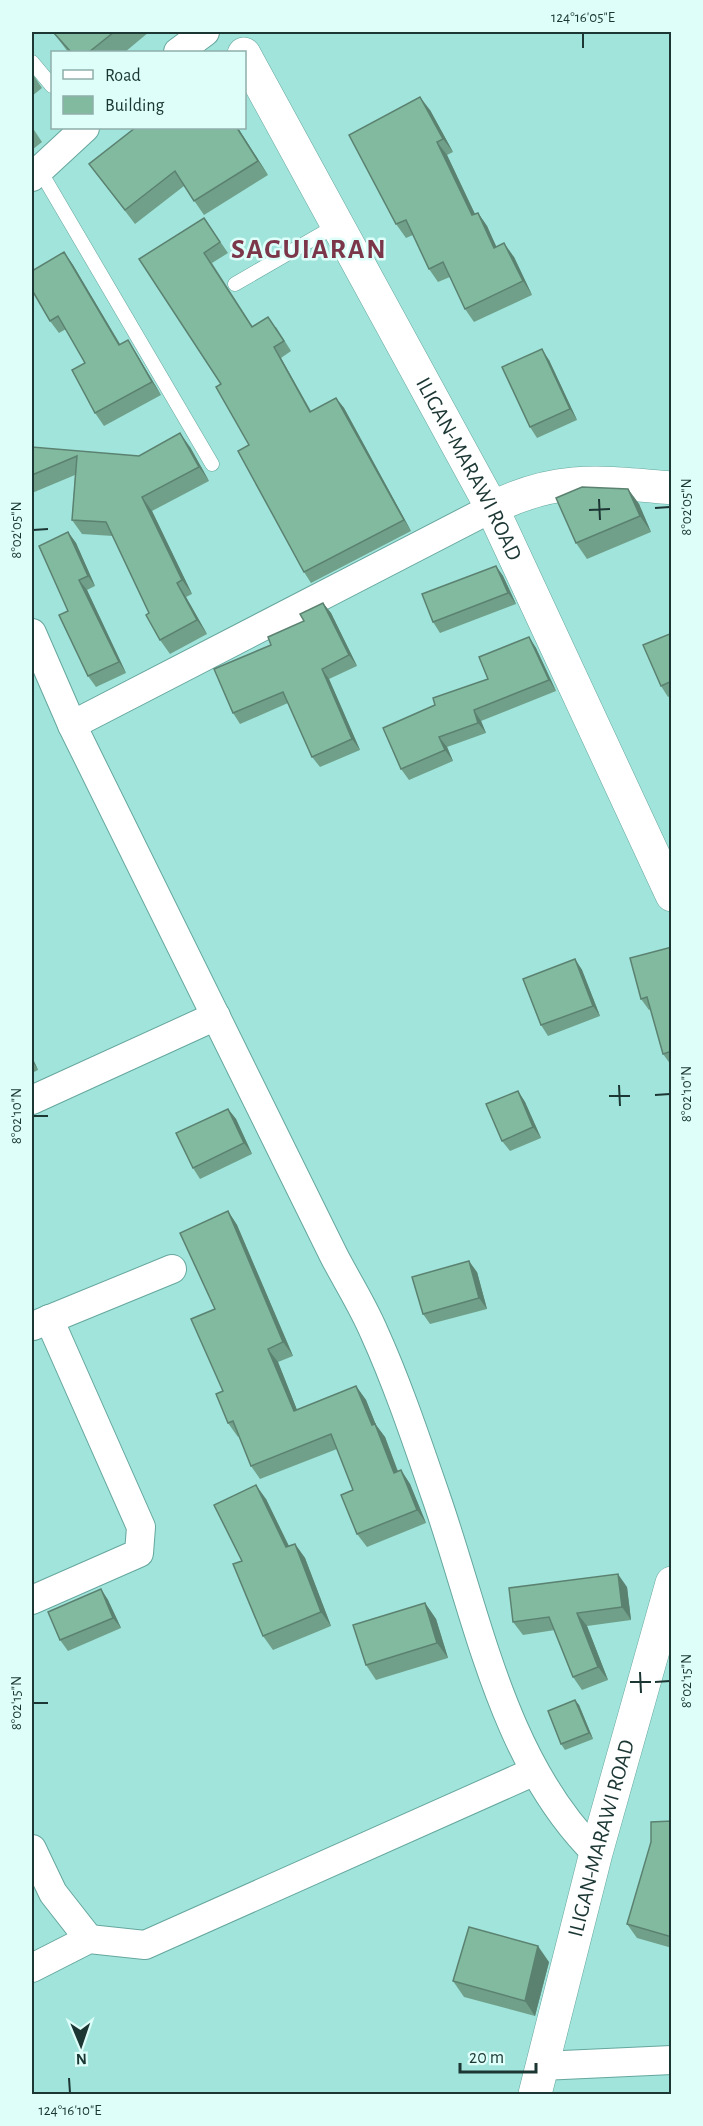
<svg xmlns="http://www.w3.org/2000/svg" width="703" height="2126" viewBox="0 0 703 2126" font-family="'Alegreya Sans',sans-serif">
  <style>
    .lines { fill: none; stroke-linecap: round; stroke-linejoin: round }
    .service-casing { stroke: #65a79e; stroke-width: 15 }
    .minor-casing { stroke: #65a79e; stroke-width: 30 }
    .secondary-casing { stroke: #65a79e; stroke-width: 34 }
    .trunk-casing { stroke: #65a79e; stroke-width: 34 }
    .service { stroke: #fff; stroke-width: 14 }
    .minor { stroke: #fff; stroke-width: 28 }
    .secondary { stroke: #fff; stroke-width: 33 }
    .trunk { stroke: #fff; stroke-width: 33 }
    .wall { fill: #70a08a }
    .shaded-wall { fill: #5b8270 }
    .building { fill: #82baa0; stroke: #5b8270; stroke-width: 1.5 }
    .ticks { fill: none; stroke: #1b3633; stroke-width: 2 }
    .labels { text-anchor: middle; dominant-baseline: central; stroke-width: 5; stroke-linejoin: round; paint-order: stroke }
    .street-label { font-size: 22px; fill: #1b3633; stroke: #ddfef9 }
    .district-label { font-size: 28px; font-weight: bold; letter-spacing: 1.5px; fill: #7c3649; stroke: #ddfef9 }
    .neatline { fill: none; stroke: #1b3633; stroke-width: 2 }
    .ticks-label { font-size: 15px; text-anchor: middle; fill: #1b3633 }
  </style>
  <rect width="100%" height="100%" fill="#a1e4db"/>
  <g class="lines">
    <g class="service-casing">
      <g id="service">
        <path d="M32,62L52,86"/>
        <path d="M39,169L212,464"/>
        <path d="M235,284L337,225"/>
      </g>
    </g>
    <g class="minor-casing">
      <g id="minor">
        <path d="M178,52L205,32"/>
        <path d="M32,177L85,128"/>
        <path d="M32,633L72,725L334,1256C347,1281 363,1306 374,1332C398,1385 417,1442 436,1497C478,1618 503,1761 596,1853"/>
        <path d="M72,725L492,508"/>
        <path d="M32,1100L216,1016"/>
        <path d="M33,1326L172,1269"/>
        <path d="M32,1600L139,1553L141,1527L49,1319"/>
        <path d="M32,1849L53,1893L89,1939"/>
        <path d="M32,1968L89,1939L145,1945L533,1772"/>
        <path d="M541,2066L672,2060"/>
      </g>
    </g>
    <g class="secondary-casing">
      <path id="secondary" d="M492,508C557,475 601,482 672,488"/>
    </g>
    <g class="trunk-casing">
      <g id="trunk">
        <path id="s1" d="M244,54L492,508L672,895"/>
        <path id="s2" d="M535,2094L596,1853L672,1583"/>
      </g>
    </g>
    <use href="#service" class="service"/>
    <use href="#minor" class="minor"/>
    <use href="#secondary" class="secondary"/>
    <use href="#trunk" class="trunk"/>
  </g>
  <g class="wall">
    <path d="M53,32H149L125,52H68Z"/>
    <path d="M32,73L42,88L32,96Z"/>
    <path d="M430,110L453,152L447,155L475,214L478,213L487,226L496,247L514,257L532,295L474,322L465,309L450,277L438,282L429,269L413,235L406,238L396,224Z"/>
    <path d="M32,127L42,142L32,150Z"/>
    <path d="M238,128L268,175L204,215L184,186L135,224L89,164Z"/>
    <path d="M204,218L228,253L212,263L253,327H276L291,351L281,358L311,411L336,398L344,408L411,531L311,583L304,572L249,445L221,384L139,259Z"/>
    <path d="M64,252L73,265L120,344L136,353L161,395L104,426L95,413L85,363L66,329L59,333L50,321Z"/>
    <path d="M549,360L577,420L537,438L530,427Z"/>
    <path d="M32,447L139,456L190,447L209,481L152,511L192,594L186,597L207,634L170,654L160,640L149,613L113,536L82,534L72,520L75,475L32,493Z"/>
    <path d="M628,489L639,504L651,532L587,559L576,543Z"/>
    <path d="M68,532L76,543L95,586L87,590L126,673L96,687L88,676Z"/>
    <path d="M496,566L503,576L516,604L440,633L433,622Z"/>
    <path d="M323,603L331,613L357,666L329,679L360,750L320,767L312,757L288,703L240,724L233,713L271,645L304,621Z"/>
    <path d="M672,633V695L668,697L661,686Z"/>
    <path d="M529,637L536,648L556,691L481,721L486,733L447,747L453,761L409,780L401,769L435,705L488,679Z"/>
    <path d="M672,947V1064L671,1065L663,1054L651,1009L649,1010L641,999Z"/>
    <path d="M575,959L582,970L600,1016L548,1036L541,1025Z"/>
    <path d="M32,1057L38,1070L32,1073Z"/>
    <path d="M518,1091L525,1102L541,1138L510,1151L502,1141Z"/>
    <path d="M228,1109L236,1119L252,1154L200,1179L193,1168Z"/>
    <path d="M228,1211L237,1225L293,1356L278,1362L297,1410L356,1386L366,1400L376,1425L385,1437L398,1471L401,1470L410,1484L426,1523L367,1547L357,1534L353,1490L337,1449L260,1479L251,1466L239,1436L238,1437L228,1423L223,1391L215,1309Z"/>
    <path d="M477,1272L487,1309L430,1324L423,1314Z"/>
    <path d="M266,1499L289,1546L295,1544L305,1558L331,1626L273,1650L263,1636L242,1561Z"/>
    <path d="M627,1587L631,1620L587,1626L608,1680L582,1690L573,1677L555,1630L523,1635L513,1622Z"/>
    <path d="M101,1589L108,1600L121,1628L68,1651L60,1640Z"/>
    <path d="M425,1603L436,1619L448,1658L376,1680L366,1665Z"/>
    <path d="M575,1700L579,1705L593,1739L565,1750L561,1744Z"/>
    <path d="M672,1821V1948L637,1938L627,1924Z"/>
    <path d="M549,1962L535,2016L464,1997L453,1981Z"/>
  </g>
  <g class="shaded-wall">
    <path d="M420,97L430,110L453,152L443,139Z"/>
    <path d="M237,128H238L268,175L258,161Z"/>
    <path d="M437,142L447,155L482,229L472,215Z"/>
    <path d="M478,213L487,226L503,261L494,248Z"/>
    <path d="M504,243L514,257L532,295L523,281Z"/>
    <path d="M64,252L73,265L128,358L119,345Z"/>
    <path d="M128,340L136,353L161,395L152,382Z"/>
    <path d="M274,347L281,358L317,423L310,412Z"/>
    <path d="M542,349L549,360L577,420L570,409Z"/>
    <path d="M336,398L344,408L411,531L404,520Z"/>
    <path d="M180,433L190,447L209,481L199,467Z"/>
    <path d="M628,489L639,504L651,532L640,516Z"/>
    <path d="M142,497L152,511L192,594L182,580Z"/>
    <path d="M68,532L76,543L95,586L88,576Z"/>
    <path d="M496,566L503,576L516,604L508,593Z"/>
    <path d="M79,580L87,590L126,673L119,662Z"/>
    <path d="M177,583L186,597L207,634L197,620Z"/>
    <path d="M323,603L331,613L357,666L349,655Z"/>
    <path d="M529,637L536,648L556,691L549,680Z"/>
    <path d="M322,669L329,679L360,750L352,739Z"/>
    <path d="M474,710L481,721L486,733L478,723Z"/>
    <path d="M439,737L447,747L453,761L445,750Z"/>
    <path d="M575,959L582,970L600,1016L593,1006Z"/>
    <path d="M32,1057L38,1070L32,1061Z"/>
    <path d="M518,1091L525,1102L541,1138L533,1127Z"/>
    <path d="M228,1109L236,1119L252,1154L244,1143Z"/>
    <path d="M228,1211L237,1225L293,1356L283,1342Z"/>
    <path d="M469,1261L477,1272L487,1309L479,1298Z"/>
    <path d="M268,1349L278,1362L303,1425L294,1411Z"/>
    <path d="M356,1386L366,1400L376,1425L385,1437L403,1486L394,1473L372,1425Z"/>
    <path d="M401,1470L410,1484L426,1523L417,1510Z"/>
    <path d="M256,1485L266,1499L296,1561L286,1547Z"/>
    <path d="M295,1544L305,1558L331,1626L321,1612Z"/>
    <path d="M618,1574L627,1587L631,1620L622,1607Z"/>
    <path d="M101,1589L108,1600L121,1628L113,1618Z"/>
    <path d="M425,1603L436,1619L448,1658L437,1643Z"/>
    <path d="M577,1613L587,1626L608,1680L598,1667Z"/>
    <path d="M575,1700L579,1705L593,1739L589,1733Z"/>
    <path d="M538,1946L549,1962L535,2016L525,2001Z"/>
  </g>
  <g class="building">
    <path d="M53,32H114L89,52H71Z"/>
    <path d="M420,97L443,139L437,142L472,215L478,213L494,248L504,243L523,281L465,309L443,262L429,269L406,220L396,224L349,135Z"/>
    <path d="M135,128H237L258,161L194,201L175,171L125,210L89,164Z"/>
    <path d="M204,218L220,242L204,253L252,327L268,317L284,341L274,347L310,412L336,398L404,520L304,572L238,451L249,445L216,387L221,384L139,259Z"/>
    <path d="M64,252L119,345L128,340L152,382L95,413L72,370L85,363L58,316L50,321L32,290V271Z"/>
    <path d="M542,349L570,409L530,427L502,367Z"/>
    <path d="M180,433L199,467L142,497L182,580L177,583L197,620L160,640L146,615L149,613L106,522L72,520L77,456L32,475V447L139,456Z"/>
    <path d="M582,487L628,489L640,516L576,543L556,498Z"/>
    <path d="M68,532L88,576L79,580L119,662L88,676L59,615L68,611L39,546Z"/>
    <path d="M496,566L508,593L433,622L422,594Z"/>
    <path d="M323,603L349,655L322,669L352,739L312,757L283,692L233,713L214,669L271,645L268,637L304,621L300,614Z"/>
    <path d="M672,633V681L661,686L643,645Z"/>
    <path d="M529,637L549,680L474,710L478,723L439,737L445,750L401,769L383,728L435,705L433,698L488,679L479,657Z"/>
    <path d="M672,947V1051L663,1054L647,997L641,999L630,958Z"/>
    <path d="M575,959L593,1006L541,1025L523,979Z"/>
    <path d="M518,1091L533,1127L502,1141L486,1104Z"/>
    <path d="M228,1109L244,1143L193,1168L176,1133Z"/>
    <path d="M228,1211L283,1342L268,1349L294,1411L356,1386L372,1425L375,1424L394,1473L401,1470L417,1510L357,1534L341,1495L353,1490L331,1434L251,1466L233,1421L228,1423L216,1394L223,1391L191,1319L215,1309L180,1233Z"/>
    <path d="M469,1261L479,1298L423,1314L412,1277Z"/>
    <path d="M256,1485L286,1547L295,1544L321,1612L263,1636L233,1564L242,1561L214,1505Z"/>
    <path d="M618,1574L622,1607L577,1613L598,1667L573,1677L549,1617L513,1622L509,1588Z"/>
    <path d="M101,1589L113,1618L60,1640L48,1612Z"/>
    <path d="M425,1603L437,1643L366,1665L353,1625Z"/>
    <path d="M575,1700L589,1733L561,1744L548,1711Z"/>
    <path d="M672,1821V1937L627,1924L651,1842V1822Z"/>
    <path d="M469,1927L538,1946L525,2001L453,1981Z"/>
  </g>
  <path class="ticks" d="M583,33V48M599,499L600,520M655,508L670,507M589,510L610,509M33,530L48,529M619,1085L620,1106M655,1095L670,1094M609,1096H630M33,1116H48M640,1672L641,1693M630,1682H651M655,1682L670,1681M33,1703H48M69,2078L70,2093"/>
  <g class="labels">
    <g class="street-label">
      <text stroke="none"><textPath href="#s1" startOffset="472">ILIGAN-MARAWI ROAD</textPath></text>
      <text stroke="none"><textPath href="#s2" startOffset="264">ILIGAN-MARAWI ROAD</textPath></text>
    </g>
    <g class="district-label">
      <text x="309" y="250">SAGUIARAN</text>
    </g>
  </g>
  <rect width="703" height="2126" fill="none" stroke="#ddfef9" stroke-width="66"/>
  <rect x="51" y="51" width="195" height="78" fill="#ddfef9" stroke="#8faeaa" stroke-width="1.5"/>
  <rect x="63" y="70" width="30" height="9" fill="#ffffff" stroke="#8faeaa" stroke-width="1.5"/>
  <text x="105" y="81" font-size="18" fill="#1b3633">Road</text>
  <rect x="63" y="96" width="30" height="18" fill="#82baa0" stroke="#8faeaa" stroke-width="1.5"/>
  <text x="105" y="111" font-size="18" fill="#1b3633">Building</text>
  <g transform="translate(81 2045) rotate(178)" stroke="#ddfef9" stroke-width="4.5" paint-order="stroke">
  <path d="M0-4.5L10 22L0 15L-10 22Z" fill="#1b3633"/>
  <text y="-9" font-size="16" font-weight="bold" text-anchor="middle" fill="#1b3633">N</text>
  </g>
  <path d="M460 2063v9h76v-9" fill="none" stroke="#1b3633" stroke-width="3"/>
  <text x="469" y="2063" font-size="18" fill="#1b3633" stroke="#ddfef9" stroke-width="4.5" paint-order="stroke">20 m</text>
  <rect x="33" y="33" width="637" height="2060" class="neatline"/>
  <g class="ticks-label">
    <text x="583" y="22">124°16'05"E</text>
    <text transform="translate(686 507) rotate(-90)" y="5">8°02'05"N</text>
    <text transform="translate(16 530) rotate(-90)" y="5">8°02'05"N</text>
    <text transform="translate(686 1094) rotate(-90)" y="5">8°02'10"N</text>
    <text transform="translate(16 1116) rotate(-90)" y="5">8°02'10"N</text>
    <text transform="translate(686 1681) rotate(-90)" y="5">8°02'15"N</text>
    <text transform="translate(16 1703) rotate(-90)" y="5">8°02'15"N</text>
    <text x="70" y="2115">124°16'10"E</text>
  </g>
</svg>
